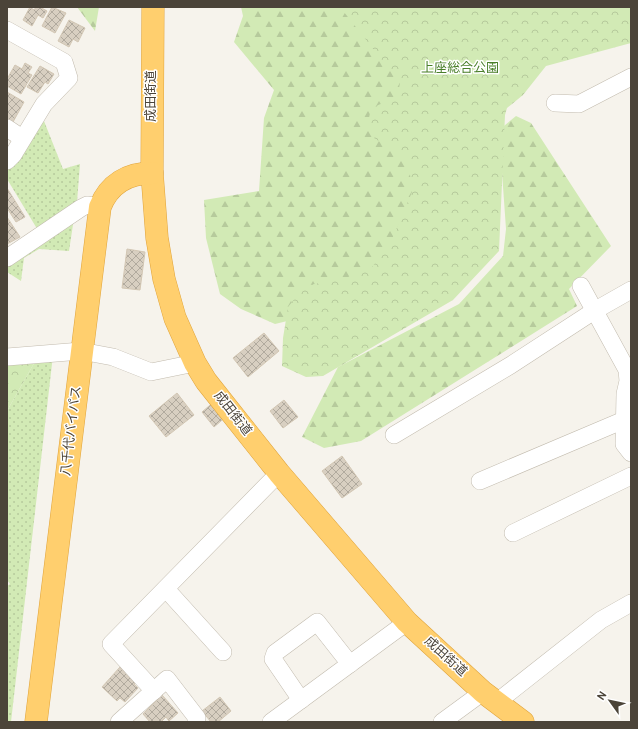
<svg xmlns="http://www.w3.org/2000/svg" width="638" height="729" viewBox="0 0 638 729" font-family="Overpass,'Noto Sans JP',sans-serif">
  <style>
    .grass { fill: url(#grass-dots) }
    .forest { fill: url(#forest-firs) }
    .park { fill: url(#park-crowns) }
    .building { fill: url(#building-cross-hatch); stroke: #d3c7b4 }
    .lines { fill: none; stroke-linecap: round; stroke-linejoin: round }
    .minor-casing { stroke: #c2bbae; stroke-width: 18 }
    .highway-casing { stroke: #e0a43c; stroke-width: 23 }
    .minor { stroke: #fff; stroke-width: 17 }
    .highway { stroke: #ffcf6e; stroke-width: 22 }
    .labels { text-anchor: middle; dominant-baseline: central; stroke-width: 3; stroke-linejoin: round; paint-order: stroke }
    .park-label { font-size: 13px; fill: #4a7f2a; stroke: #fff }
    .street-label { font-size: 13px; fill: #4b4439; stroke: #fff }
  </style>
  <defs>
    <pattern id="grass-dots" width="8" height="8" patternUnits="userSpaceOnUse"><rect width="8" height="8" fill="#d2eab5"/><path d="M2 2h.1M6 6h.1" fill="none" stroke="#b6ca9c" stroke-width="1.8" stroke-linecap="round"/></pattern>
    <pattern id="forest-firs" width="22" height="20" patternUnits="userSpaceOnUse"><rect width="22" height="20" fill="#d2eab5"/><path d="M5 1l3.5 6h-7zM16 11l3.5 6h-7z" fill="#b6ca9c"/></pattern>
    <pattern id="park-crowns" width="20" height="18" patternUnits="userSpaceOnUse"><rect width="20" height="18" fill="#d2eab5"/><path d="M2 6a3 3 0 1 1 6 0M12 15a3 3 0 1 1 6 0" fill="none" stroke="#b6ca9c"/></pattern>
    <pattern id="building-cross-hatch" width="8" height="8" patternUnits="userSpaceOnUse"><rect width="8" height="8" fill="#d8cfc1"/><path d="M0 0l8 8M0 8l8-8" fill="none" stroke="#b1aa9e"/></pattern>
  </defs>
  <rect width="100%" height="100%" fill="#f6f3ec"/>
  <g class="grass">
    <path d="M44,121L63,169L80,164L77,202L39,232L7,179V170L17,160Z"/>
    <path d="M74,218L69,251L39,249L24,258L21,281L7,272V263Z"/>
    <path d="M53,355L11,722H7V586L10,584L7,580V411L37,358Z"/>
  </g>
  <g class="forest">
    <path d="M77,7H99L95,31Z"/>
    <path d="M241,7H367L393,51L427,167L404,253L316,314L275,324L241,309L220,294L206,238L204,200L259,191L264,118L274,90L234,42L243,16Z"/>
    <path d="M516,116L531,123L611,246L569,289L577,306L361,441L324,448L302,437L338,367L459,304L503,256L506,229L499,130Z"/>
  </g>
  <g class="park">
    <path d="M340,7H631V43L546,66L523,95L507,108L505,115L499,251L453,300L323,376L306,377L282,366L283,338L288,307L305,286L348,277L372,267L390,244L412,192L409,166L396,150L375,139L369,131L368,123L370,113L378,105L397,98L400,83Z"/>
    <path d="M37,358L7,411V361Z"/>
  </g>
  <g class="building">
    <path d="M30,7L34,10L36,7H40L47,11L43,18L38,15L32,26L23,20Z"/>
    <path d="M52,7L66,13L55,33L42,26Z"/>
    <path d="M69,20L85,28L78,42L73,39L69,47L58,41Z"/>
    <path d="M25,63L32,67L28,73L32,75L21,94L7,86V79L15,65L22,69Z"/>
    <path d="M40,66L54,74L48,84L45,82L38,93L27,87Z"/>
    <path d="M7,92L24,102L13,122L7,119Z"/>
    <path d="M7,188L25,217L16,222L7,208Z"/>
    <path d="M7,217L20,237L7,244Z"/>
    <path d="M127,249L145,252L140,290L122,288Z"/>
    <path d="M264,333L279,351L248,377L233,358Z"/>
    <path d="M177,393L194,415L166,437L149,416Z"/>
    <path d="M216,400L228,415L214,427L202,412Z"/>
    <path d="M284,400L298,417L283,428L270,411Z"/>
    <path d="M342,456L362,484L342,498L322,471Z"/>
    <path d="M120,667L136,682L134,684L138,688L125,702L120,698L117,701L102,687Z"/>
    <path d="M162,695L178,713L169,721L166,717L161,722H150L143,714Z"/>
    <path d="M220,697L231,711L218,722H211L202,711Z"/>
  </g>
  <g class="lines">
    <g class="minor-casing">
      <g id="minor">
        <path d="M7,30L64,62L69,78L44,104L13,155L7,161"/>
        <path d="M555,103L579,104L631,77"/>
        <path d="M7,128L22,138"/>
        <path d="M7,258L81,208L87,205L100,207"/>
        <path d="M581,286L627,370L628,381L625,394L624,444L631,453"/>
        <path d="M7,357L81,351L113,357L151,372L195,363"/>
        <path d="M394,435L511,365L594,311L631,290"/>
        <path d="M480,481L624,420"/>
        <path d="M513,533L631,476"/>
        <path d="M166,589L223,652"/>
        <path d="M154,691L111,644L279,473"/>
        <path d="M301,700L273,659L275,653L317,622L350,664"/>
        <path d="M497,702L601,620L631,603"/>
        <path d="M119,722L167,679L197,718L196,722"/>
        <path d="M271,722L407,622"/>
        <path d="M442,722L483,692"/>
      </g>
    </g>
    <g class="highway-casing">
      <g id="highway">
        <path d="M153,7L152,173L157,238L164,279L175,318L195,363L206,381L279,473L407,622L483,692L523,722"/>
        <path d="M36,722L100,207C109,184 128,173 152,173"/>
      </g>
    </g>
    <use href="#minor" class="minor"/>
    <use href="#highway" class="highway"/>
  </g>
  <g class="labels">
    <g class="park-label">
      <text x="460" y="69">上座総合公園</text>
    </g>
    <g class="street-label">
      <text transform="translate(152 96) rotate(-90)">成田街道</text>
      <text transform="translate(232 414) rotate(52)">成田街道</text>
      <text transform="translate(72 431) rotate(-83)">八千代バイパス</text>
      <text transform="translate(445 657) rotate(42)">成田街道</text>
    </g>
  </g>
  <rect width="638" height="729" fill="none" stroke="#4b4439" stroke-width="16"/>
  <g transform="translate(610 701) rotate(303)" stroke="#ffffff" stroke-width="3" paint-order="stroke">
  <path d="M0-3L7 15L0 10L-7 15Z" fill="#4b4439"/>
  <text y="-6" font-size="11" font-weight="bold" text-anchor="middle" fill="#4b4439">N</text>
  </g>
</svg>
